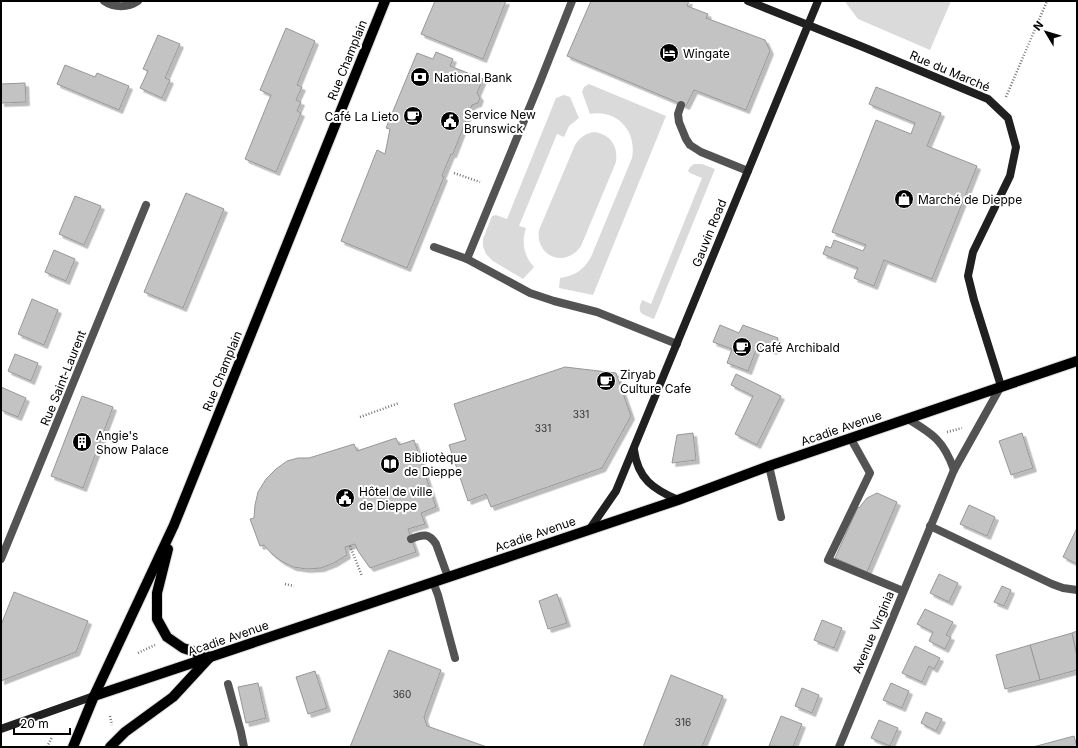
<svg xmlns="http://www.w3.org/2000/svg" width="1078" height="748" viewBox="0 0 1078 748" font-family="Inter,sans-serif">
  <style>
    .green { fill: #dadada }
    .building { fill: #c3c3c3; stroke: #979797; filter: url(#shadow) }
    .lines { fill: none; stroke-linecap: round; stroke-linejoin: round }
    .primary-casing { stroke: #dbdbdb; stroke-width: 12 }
    .path { stroke: #757575; stroke-width: 2.5; stroke-dasharray: 1 2; stroke-linecap: butt }
    .lane { stroke: #535353; stroke-width: 8 }
    .street { stroke: #535353; stroke-width: 8 }
    .secondary { stroke: #202020; stroke-width: 8 }
    .primary { stroke: #000; stroke-width: 10 }
    .labels { text-anchor: middle; dominant-baseline: central; stroke-width: 4; stroke-linejoin: round; paint-order: stroke }
    .number-label { font-size: 10px; fill: #313131 }
    .poi-label { font-size: 12px; fill: #000; stroke: #fff; text-anchor: start }
    .street-label { font-size: 12px; fill: #000; stroke: #fff }
  </style>
  <defs>
    <filter id="shadow"><feDropShadow dx="3.5" dy="3.5" stdDeviation="0" flood-color="#0004"/></filter>
  </defs>
  <rect width="100%" height="100%" fill="#fff"/>
  <g class="green">
    <path d="M846,1H951L930,50L858,19L846,3Z"/>
    <path d="M589,84L666,116L593,295L559,288L560,278C574,276 584,270 591,257L632,158C637,132 618,109 590,114L582,92L584,87Z"/>
    <path d="M564,95L570,97L579,118L569,126L564,137L557,134L519,226L526,228C521,243 524,256 534,267L523,279L493,261L486,254L483,246V239L492,216L496,215L507,219L556,98Z"/>
    <path d="M595,132C611,135 618,146 616,162L581,246C565,269 535,256 539,230L575,145C580,137 586,133 595,132Z"/>
    <path d="M694,164H702L715,169L654,319C642,314 636,314 642,300L651,304L702,178L690,173L688,171L690,167Z"/>
  </g>
  <g class="building">
    <path d="M435,1H506L483,59L421,34Z"/>
    <path d="M591,1H689L687,6L708,14L706,18L765,40L770,51L746,110L694,90L686,106L567,56Z"/>
    <path d="M286,28L315,41L297,85L302,87L296,100L301,102L297,111L301,113L276,172L245,159L271,95L260,90Z"/>
    <path d="M158,35L180,44L165,78L170,80L162,98L140,88L148,71L143,69Z"/>
    <path d="M436,52L453,59L450,66L483,79L477,93L480,98L479,100L478,103L472,105L453,154H451L442,176L444,177L407,268L341,241L377,150L385,154L390,129L386,128L417,53L433,59Z"/>
    <path d="M65,65L95,77L97,73L129,86L119,110L57,84Z"/>
    <path d="M25,83L26,102L1,103V84Z"/>
    <path d="M876,87L941,113L927,146L977,166L932,279L884,260L874,286L854,278L858,268L823,254L826,246L831,248L834,240L863,251L866,245L832,232L876,120L911,134L915,123L869,104Z"/>
    <path d="M186,193L224,209L183,308L144,292Z"/>
    <path d="M75,196L101,206L84,245L59,234Z"/>
    <path d="M54,250L75,259L66,281L45,272Z"/>
    <path d="M32,299L58,310L44,345L18,334Z"/>
    <path d="M720,325L739,333L743,325L778,338L773,351L758,345L748,371L727,363L732,349L713,342Z"/>
    <path d="M15,354L38,363L31,381L8,371Z"/>
    <path d="M565,367L616,373L631,416L602,468L491,507L486,494L468,501L449,445L466,440L454,404Z"/>
    <path d="M736,374L781,396L757,445L735,434L753,396L731,385Z"/>
    <path d="M1,387L26,398L18,417L1,410Z"/>
    <path d="M82,396L113,407L83,488L51,476Z"/>
    <path d="M693,433L696,460L672,463L677,435Z"/>
    <path d="M1022,433L1033,468L1011,475L999,441Z"/>
    <path d="M396,438L399,445L414,440L436,507L421,513L425,524L408,529L416,552L370,568L358,551L355,544L345,547L347,555L334,563L321,568L307,569L293,567L281,561L272,554L264,545L260,546L250,519L254,518L255,505L258,492L266,479L276,469L287,461L298,458H309L354,444L357,451Z"/>
    <path d="M877,493L897,502L867,572L835,558L858,507L859,508L867,498Z"/>
    <path d="M969,505L995,517L987,536L960,524Z"/>
    <path d="M1077,528V564L1063,557Z"/>
    <path d="M939,574L958,583L949,602L930,593Z"/>
    <path d="M1002,586L1011,590L1004,606L994,602Z"/>
    <path d="M14,592L88,621L76,652L1,681V625Z"/>
    <path d="M557,594L567,623L548,629L539,601Z"/>
    <path d="M925,609L953,622L946,635L951,637L945,649L929,641L933,632L917,624Z"/>
    <path d="M822,620L842,628L834,648L814,640Z"/>
    <path d="M1077,631V657L1072,633Z"/>
    <path d="M1072,633L1077,657V670L1040,680L1030,645Z"/>
    <path d="M1030,645L1040,680L1005,689L996,655Z"/>
    <path d="M915,646L940,658L934,669L929,666L922,682L902,673Z"/>
    <path d="M389,650L441,670L424,717L427,726L487,747H350Z"/>
    <path d="M315,671L327,708L308,714L296,677Z"/>
    <path d="M671,675L723,696L702,747H643Z"/>
    <path d="M258,683L266,718L246,723L238,687Z"/>
    <path d="M891,683L909,691L902,708L883,700Z"/>
    <path d="M802,688L819,695L812,713L795,706Z"/>
    <path d="M926,712L942,719L936,731L921,723Z"/>
    <path d="M781,716L802,724L793,747L769,746Z"/>
    <path d="M879,720L898,728L890,746L871,738Z"/>
    <path d="M1074,736L1077,747H1033Z"/>
  </g>
  <g class="lines">
    <g class="primary-casing">
      <g id="primary">
        <path d="M168,549L157,593V619L167,637L183,648L210,657"/>
        <path d="M94,696L678,500L769,466L1077,361"/>
        <path d="M73,747L94,696L174,525L385,1"/>
        <path d="M110,747L125,732L173,697L209,658"/>
      </g>
    </g>
    <g class="path">
      <path d="M1006,97L1047,1"/>
      <path d="M454,173L480,182"/>
      <path d="M360,417L399,403"/>
      <path d="M947,432L962,428"/>
      <path d="M350,546L362,576"/>
      <path d="M285,584L294,586"/>
      <path d="M138,653L155,645"/>
      <path d="M110,716L112,725"/>
      <path d="M47,747L52,737"/>
    </g>
    <g class="lane">
      <path d="M681,105L678,114L679,122L686,139L690,145L701,152L748,171"/>
      <path d="M434,247L467,259L530,293L554,301L597,312L677,344"/>
      <path d="M467,259L540,82L572,1"/>
      <path d="M851,439L870,473L828,560L903,591"/>
      <path d="M769,466L781,517"/>
      <path d="M411,539C423,534 429,533 436,544L448,577"/>
      <path d="M433,582L438,595L455,658"/>
      <path d="M228,684L241,732L244,747"/>
    </g>
    <g class="street">
      <path d="M104,1C114,8 128,8 138,1"/>
      <path d="M908,419C933,434 944,441 954,470"/>
      <path d="M930,526L1052,584L1063,588L1077,590"/>
      <path d="M1,559L146,205"/>
      <path d="M839,747L954,470L1001,386"/>
    </g>
    <g class="secondary">
      <path d="M748,1L863,47L988,99L1008,118L1016,147L1010,176L973,252L968,276L974,300L1001,386"/>
      <path d="M634,450C638,479 653,489 678,500"/>
      <path d="M589,530L616,491L818,1"/>
      <path d="M1,729L94,696"/>
    </g>
    <use href="#primary" class="primary"/>
  </g>
  <defs>
    <g id="hotel-disc" transform="scale(1)"><circle r="9.5" fill="#000" stroke="#fff"/><path d="M-6-4.5h1.5V1H6V5H4.5V3h-9V5H-6ZM-4 0a1.8 1.8 0 1 1 3.6 0ZM.5 0V-2.5h3Q6-2.5 6 0Z" fill="#fff"/></g>
    <g id="bank-disc" transform="scale(1)"><circle r="9.5" fill="#000" stroke="#fff"/><path d="M-6-4H6V4H-6ZM0-2.3a2.3 2.3 0 1 0 0 4.6a2.3 2.3 0 1 0 0-4.6Z" fill="#fff"/></g>
    <g id="cafe-disc" transform="scale(1)"><circle r="9.5" fill="#000" stroke="#fff"/><path d="M-5.5-4.5H6V0H3Q3 3.5 0 3.5H-2.5Q-5.5 3.5-5.5 0ZM3-3.2v2h1.7v-2ZM-6 4.5H4V6H-6Z" fill="#fff"/></g>
    <g id="civic-disc" transform="scale(1)"><circle r="9.5" fill="#000" stroke="#fff"/><path d="M-.6-6.5H3V-4.5H.6V-3L4-1V1h2V6H-6V1h2V-1L-.6-3ZM-1.2 2.5V6h2.4V2.5Z" fill="#fff"/></g>
    <g id="shop-disc" transform="scale(1)"><circle r="9.5" fill="#000" stroke="#fff"/><path d="M-5-2.5h2.3a2.7 3.5 0 0 1 5.4 0H5L5.5 6h-11ZM-1.5-2.5h3a1.5 2.3 0 0 0-3 0Z" fill="#fff"/></g>
    <g id="building-disc" transform="scale(1)"><circle r="9.5" fill="#000" stroke="#fff"/><path d="M-4-6H4V6H1V3H-1V6H-4ZM-2.5-4.3h1.7v1.8h-1.7ZM.8-4.3h1.7v1.8H.8ZM-2.5-1h1.7V.8h-1.7ZM.8-1h1.7V.8H.8Z" fill="#fff"/></g>
    <g id="library-disc" transform="scale(1)"><circle r="9.5" fill="#000" stroke="#fff"/><path d="M-6-4Q-3-5.5-.7-3.5V5Q-3 3-6 4ZM6-4Q3-5.5 .7-3.5V5Q3 3 6 4Z" fill="#fff"/></g>
  </defs>
  <g fill-rule="evenodd">
    <use href="#hotel-disc" x="669" y="53"/>
    <use href="#bank-disc" x="420" y="77"/>
    <use href="#cafe-disc" x="413" y="116"/>
    <use href="#civic-disc" x="450" y="121"/>
    <use href="#shop-disc" x="904" y="199"/>
    <use href="#cafe-disc" x="742" y="347"/>
    <use href="#cafe-disc" x="606" y="381"/>
    <use href="#building-disc" x="82" y="442"/>
    <use href="#library-disc" x="390" y="464"/>
    <use href="#civic-disc" x="345" y="498"/>
  </g>
  <g class="labels">
    <g class="number-label">
      <text x="581" y="414">331</text>
      <text x="543" y="428">331</text>
      <text x="402" y="694">360</text>
      <text x="683" y="722">316</text>
    </g>
    <g class="poi-label">
      <text x="683" y="53">Wingate</text>
      <text x="434" y="77">National Bank</text>
      <text x="464" y="114">Service New<tspan x="464" dy="14">Brunswick</tspan></text>
      <text x="399" y="116" text-anchor="end">Café La Lieto</text>
      <text x="918" y="199">Marché de Dieppe</text>
      <text x="756" y="347">Café Archibald</text>
      <text x="620" y="374">Ziryab<tspan x="620" dy="14">Culture Cafe</tspan></text>
      <text x="96" y="435">Angie's<tspan x="96" dy="14">Show Palace</tspan></text>
      <text x="404" y="457">Bibliotèque<tspan x="404" dy="14">de Dieppe</tspan></text>
      <text x="359" y="491">Hôtel de ville<tspan x="359" dy="14">de Dieppe</tspan></text>
    </g>
    <g class="street-label">
      <text transform="translate(347 60) rotate(-68)">Rue Champlain</text>
      <text transform="translate(950 71) rotate(23)">Rue du Marché</text>
      <text transform="translate(709 233) rotate(-68)">Gauvin Road</text>
      <text transform="translate(222 371) rotate(-68)">Rue Champlain</text>
      <text transform="translate(63 378) rotate(-68)">Rue Saint-Laurent</text>
      <text transform="translate(841 428) rotate(-19)">Acadie Avenue</text>
      <text transform="translate(535 534) rotate(-19)">Acadie Avenue</text>
      <text transform="translate(873 632) rotate(-67)">Avenue Virginia</text>
      <text transform="translate(228 638) rotate(-19)">Acadie Avenue</text>
    </g>
  </g>
  <rect width="1078" height="748" fill="none" stroke="#000000" stroke-width="4"/>
  <g transform="translate(1046 32) rotate(308)" stroke="#ffffff" stroke-width="3" paint-order="stroke">
  <path d="M0-3L7 15L0 10L-7 15Z" fill="#000000"/>
  <text y="-6" font-size="11" font-weight="bold" text-anchor="middle" fill="#000000">N</text>
  </g>
  <path d="M14 728v6h56v-6" fill="none" stroke="#000000" stroke-width="2"/>
  <text x="20" y="728" font-size="12" fill="#000000" stroke="#ffffff" stroke-width="3" paint-order="stroke">20 m</text>
</svg>
